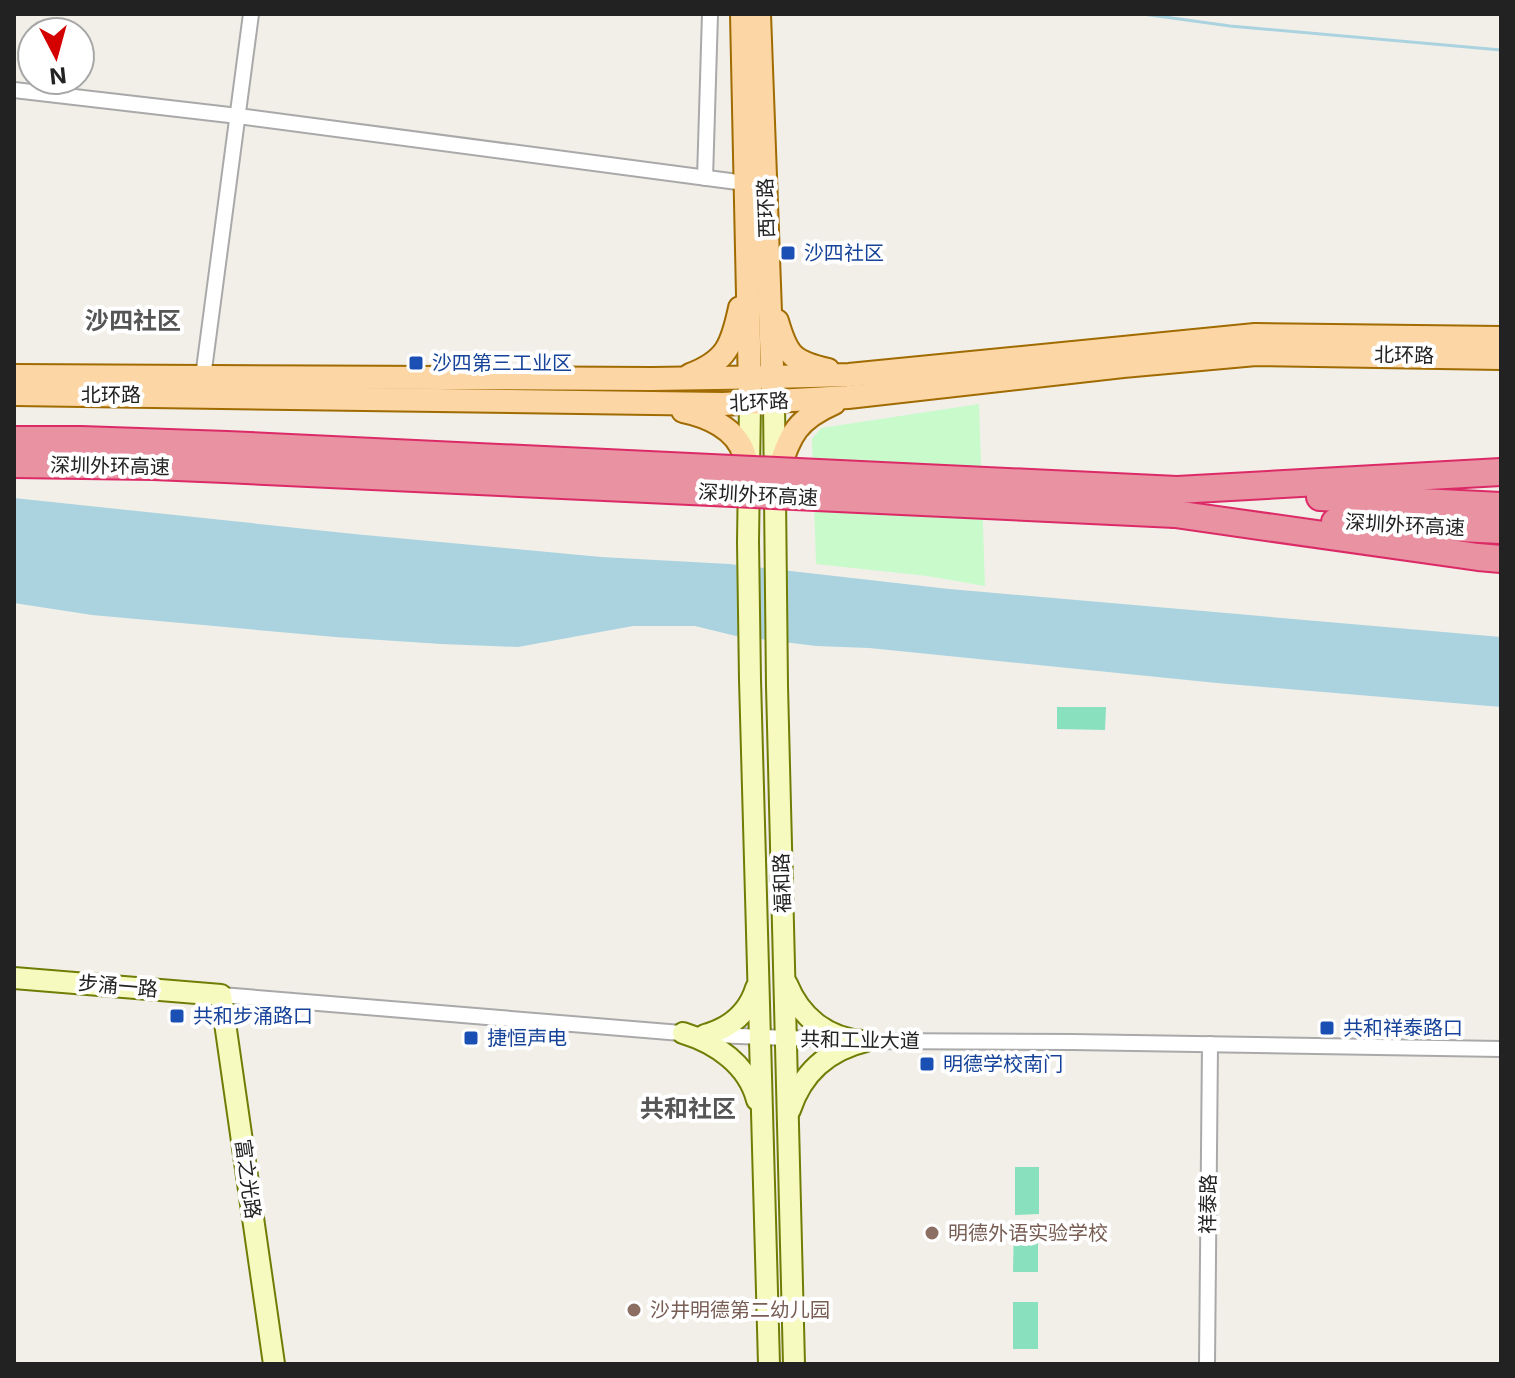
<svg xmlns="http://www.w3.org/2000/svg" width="1515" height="1378" viewBox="0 0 1515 1378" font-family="Inter,'Noto Sans SC',sans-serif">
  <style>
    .park { fill: #c8facc }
    .pitch { fill: #88e0be }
    .water { fill: #aad3df }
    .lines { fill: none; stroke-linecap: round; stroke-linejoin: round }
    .stream { stroke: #aad3df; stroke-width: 3 }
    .street-casing { stroke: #a9a9a9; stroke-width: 18 }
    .secondary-casing { stroke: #707d05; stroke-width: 24 }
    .primary-casing { stroke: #a06b00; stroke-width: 26 }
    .highway-casing { stroke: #dc2a67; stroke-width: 30 }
    .street { stroke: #fff; stroke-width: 14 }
    .secondary { stroke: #f7fabf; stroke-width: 20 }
    .primary { stroke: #fcd6a4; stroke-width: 22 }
    .highway { stroke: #e892a2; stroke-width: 26 }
    .highway-bridge-casing { stroke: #dc2a67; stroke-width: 30; stroke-linecap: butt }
    .highway-bridge { stroke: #e892a2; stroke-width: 26 }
    .transit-dot { fill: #1a4fb4; stroke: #fff; stroke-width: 3 }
    .education-dot { fill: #8d6e63; stroke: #fff; stroke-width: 3 }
    .labels { text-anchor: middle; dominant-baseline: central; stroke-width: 8; stroke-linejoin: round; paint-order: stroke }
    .street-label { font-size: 20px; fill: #222; stroke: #fff }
    .transit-label { font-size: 20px; fill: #164399; stroke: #fff; text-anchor: start }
    .education-label { font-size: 20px; fill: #785e54; stroke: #fff; text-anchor: start }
    .quarter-label { font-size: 24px; font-weight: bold; fill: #555; stroke: #fff }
  </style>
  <rect width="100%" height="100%" fill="#f2efe9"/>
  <path class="park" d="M979,404L985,586L927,576L816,564L812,439L821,428Z"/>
  <g class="pitch">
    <path d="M1057,707H1106L1105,730L1057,729Z"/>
    <path d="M1015,1167H1039V1214L1015,1215Z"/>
    <path d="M1014,1225H1038V1272H1013Z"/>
    <rect x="1013" y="1302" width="25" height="47"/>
  </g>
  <path class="water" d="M14,498L354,534L601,557L729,564L949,589L1501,637V707L1217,683L869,648L816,646L736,636L695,626H633L518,647L441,644L335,637L92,615L14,603Z"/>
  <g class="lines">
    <path class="stream" d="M1143,14L1230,26L1501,50"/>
    <g class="street-casing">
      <g id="street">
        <path d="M14,90L238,116L745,183"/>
        <path d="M705,178L710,14"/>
        <path d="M203,377L251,14"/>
        <path d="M221,995L693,1034"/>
        <path d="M714,1035L866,1041L1072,1042L1501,1049"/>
        <path d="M1207,1364L1210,1044"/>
      </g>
    </g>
    <g class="secondary-casing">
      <g id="secondary">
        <path d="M774,402L777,686L794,1364"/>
        <path d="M750,403L748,542L750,680L769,1364"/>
        <path d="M14,978L221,995L274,1364"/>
        <path d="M787,984C800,1016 826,1038 862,1041"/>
        <path d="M683,1033C716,1043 748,1065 757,1100"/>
        <path d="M705,1035C730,1028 748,1014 756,988"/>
        <path d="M790,1110C802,1073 828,1050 866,1041"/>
      </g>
    </g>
    <g class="primary-casing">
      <g id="primary">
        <path d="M742,14L750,390"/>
        <path d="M759,14L773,393"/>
        <path d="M777,321C787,356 793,362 828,370"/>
        <path d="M690,375C727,361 732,345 740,308"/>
        <path d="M14,376L652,379L773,377L849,375L1255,335L1501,338"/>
        <path d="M14,394L723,404L848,397L1123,366L1256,354L1501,358"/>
        <path d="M683,411C707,416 736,428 744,454C747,462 748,471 750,479"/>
        <path d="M775,480C790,439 791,422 834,403"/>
      </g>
    </g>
    <g class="highway-casing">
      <g id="highway">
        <path d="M1177,490L1501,472"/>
        <path d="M1320,497L1501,506"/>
        <path d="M1175,514L1478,557L1501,559"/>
        <path d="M1335,522L1501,530"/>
      </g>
    </g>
    <use href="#street" class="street"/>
    <use href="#secondary" class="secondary"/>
    <use href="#primary" class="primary"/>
    <use href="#highway" class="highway"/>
    <g class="highway-bridge-casing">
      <g id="highway-bridge">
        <path d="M14,440H81L227,445L1177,490"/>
        <path d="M14,464L153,466L225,469L1175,514"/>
      </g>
    </g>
    <use href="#highway-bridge" class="highway-bridge"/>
  </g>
  <g class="transit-dot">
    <rect x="780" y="245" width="16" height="16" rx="4"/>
    <rect x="408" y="355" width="16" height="16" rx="4"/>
    <rect x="169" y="1008" width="16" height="16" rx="4"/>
    <rect x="1319" y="1020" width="16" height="16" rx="4"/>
    <rect x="463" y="1030" width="16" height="16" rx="4"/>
    <rect x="919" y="1056" width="16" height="16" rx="4"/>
  </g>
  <g class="education-dot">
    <circle cx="932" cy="1233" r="8"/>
    <circle cx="634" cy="1310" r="8"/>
  </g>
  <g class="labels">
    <g class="street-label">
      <text transform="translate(766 208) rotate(-92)">西环路</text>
      <text transform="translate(1404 355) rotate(1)">北环路</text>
      <text x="111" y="395">北环路</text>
      <text transform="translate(759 402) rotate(-3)">北环路</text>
      <text transform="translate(110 466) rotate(1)">深圳外环高速</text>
      <text transform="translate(758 495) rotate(3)">深圳外环高速</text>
      <text transform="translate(1405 525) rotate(3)">深圳外环高速</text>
      <text transform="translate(782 883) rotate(-92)">福和路</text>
      <text transform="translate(118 986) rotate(5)">步涌一路</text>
      <text transform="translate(860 1040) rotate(1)">共和工业大道</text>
      <text transform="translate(248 1179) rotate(82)">富之光路</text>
      <text transform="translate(1208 1204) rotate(-89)">祥泰路</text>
    </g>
    <g class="transit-label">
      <text x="804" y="253">沙四社区</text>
      <text x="432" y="363">沙四第三工业区</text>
      <text x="193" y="1016">共和步涌路口</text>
      <text x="1343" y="1028">共和祥泰路口</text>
      <text x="487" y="1038">捷恒声电</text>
      <text x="943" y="1064">明德学校南门</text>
    </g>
    <g class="education-label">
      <text x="948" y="1233">明德外语实验学校</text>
      <text x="650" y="1310">沙井明德第二幼儿园</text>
    </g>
    <g class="quarter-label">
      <text x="133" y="320">沙四社区</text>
      <text x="688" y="1108">共和社区</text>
    </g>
  </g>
  <rect width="1515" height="1378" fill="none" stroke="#222222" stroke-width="32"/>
  <g transform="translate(56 56) rotate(174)"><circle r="38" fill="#ffffff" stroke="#a7a7a7" stroke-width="2"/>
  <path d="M0-6L14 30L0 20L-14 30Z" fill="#d40000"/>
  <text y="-12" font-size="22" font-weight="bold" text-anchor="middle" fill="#222222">N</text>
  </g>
</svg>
